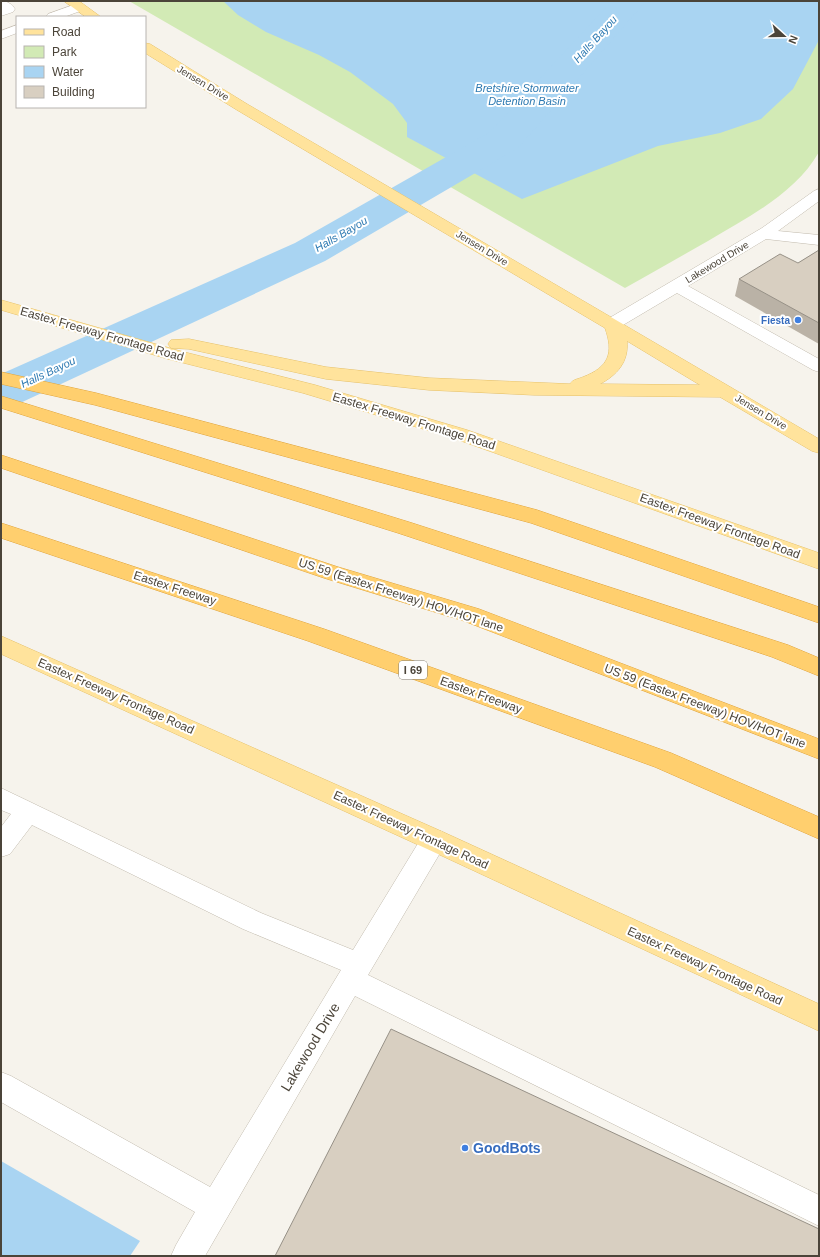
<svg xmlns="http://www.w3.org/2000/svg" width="820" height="1257" viewBox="0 0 820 1257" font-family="Arial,sans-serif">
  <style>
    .green { fill: #d2eab5 }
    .water { fill: #a9d4f2 }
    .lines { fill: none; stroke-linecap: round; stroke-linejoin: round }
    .river { fill: #a9d4f2; fill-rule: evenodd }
    .minor-casing { stroke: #c2bbae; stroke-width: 1 }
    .major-casing { stroke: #e6c16a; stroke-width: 1 }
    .highway-casing { stroke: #e0a43c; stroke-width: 1 }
    .minor { fill: #fff; fill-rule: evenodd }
    .major { fill: #ffe39c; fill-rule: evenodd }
    .highway { fill: #ffcf6e; fill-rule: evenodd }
    .wall { fill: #bab2a6 }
    .building { fill: #d8cfc1; stroke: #979187 }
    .shop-dot { fill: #3f7fe0; stroke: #fff; stroke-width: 1.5 }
    .labels { text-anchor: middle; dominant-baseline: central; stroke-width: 4; stroke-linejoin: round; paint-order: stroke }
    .far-street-label { font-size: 10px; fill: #4b4439; stroke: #fff }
    .far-shop-label { font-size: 10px; font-weight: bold; fill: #366cbe; stroke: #fff; text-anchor: end }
    .far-water-label { font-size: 11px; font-style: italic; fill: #2e7ab2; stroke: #fff }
    .shield { fill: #fff; stroke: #817c74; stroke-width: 1 }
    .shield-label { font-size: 11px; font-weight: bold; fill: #4b4439 }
    .street-label { font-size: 12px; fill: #4b4439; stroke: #fff }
    .near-street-label { font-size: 14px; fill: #4b4439; stroke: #fff }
    .near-shop-label { font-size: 14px; font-weight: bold; fill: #366cbe; stroke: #fff; text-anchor: start }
  </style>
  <rect width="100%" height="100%" fill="#f6f3ec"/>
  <path class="green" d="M129,1H819V152C795,194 748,217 708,241C680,257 653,272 625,288Z"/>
  <g class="water">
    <path d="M223,1H819V40L793,89L761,119L720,133L658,146L522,199L407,137V123L393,104L350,72L319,55L266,32L238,15Z"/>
    <path d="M1,1161L140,1241L130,1256H1Z"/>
  </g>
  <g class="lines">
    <path class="river" d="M612,1H646L518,148L325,261L18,404L1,408V374L295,243L490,132Z"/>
    <g class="minor-casing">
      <g id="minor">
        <path d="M1,1C7,1 12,4 15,9L13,12L1,16Z"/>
        <path d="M79,3L83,4L85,7L83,10L64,17H46L48,14Z"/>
        <path d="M17,25V33L1,39V31Z"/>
        <path d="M819,189V201L778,231L819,235V245L766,239L688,286L819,359V372L813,370L677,293L618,328L612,329L606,328L603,324L606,320L762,228L814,191Z"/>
        <path d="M1,788L261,913L353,950L425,832L434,829L443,832L447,840L443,848L368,975L819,1195V1226L355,996L205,1256H171L176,1245L195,1212L1,1102V1072L11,1076L210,1187L341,970L243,929L32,825L10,854L1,857V827L11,814L1,810Z"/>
      </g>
    </g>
    <g class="major-casing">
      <g id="major">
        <path d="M64,1H79L101,17H86Z"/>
        <path d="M145,43L150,44L247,104L819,439V453L812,451L720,397L534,395L429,390L326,379L189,349L171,348L168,344L171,340L189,339L326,367L429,378L570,384C573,379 579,379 583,377C609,367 614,353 605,328L237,110L145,53ZM627,341L700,385L600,384C617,375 629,362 627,341Z"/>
        <path d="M1,300L180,351L315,385L467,430L819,553V569L453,438L303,393L168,359L1,310Z"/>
        <path d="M1,636L443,832L819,1004V1031L425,848L1,654Z"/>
      </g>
    </g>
    <g class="highway-casing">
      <g id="highway">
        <path d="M1,372L96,393L537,510L819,607V623L531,523L95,405L1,384Z"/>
        <path d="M1,396L412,523L788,645L819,658V676L772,657L398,533L1,408Z"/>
        <path d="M1,455L338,567L479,609L819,739V759L464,621L324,578L1,468Z"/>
        <path d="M1,523L324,629L671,753L819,817V839L655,767L308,641L1,538Z"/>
      </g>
    </g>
    <use href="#minor" class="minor"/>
    <use href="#major" class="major"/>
    <use href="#highway" class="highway"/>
  </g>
  <path class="wall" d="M819,250V344L735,296L739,279L798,263Z"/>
  <g class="building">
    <path d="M819,250V323L739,279L780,254L798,263Z"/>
    <path d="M391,1029L819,1229V1256H275Z"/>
  </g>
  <g class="shop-dot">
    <circle cx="798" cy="320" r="4"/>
    <circle cx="465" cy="1148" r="4"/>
  </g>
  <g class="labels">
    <g class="far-street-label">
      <text transform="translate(203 83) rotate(31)">Jensen Drive</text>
      <text transform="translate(482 248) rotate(31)">Jensen Drive</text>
      <text transform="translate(717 262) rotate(-31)">Lakewood Drive</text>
      <text transform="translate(761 412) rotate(31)">Jensen Drive</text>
    </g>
    <g class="far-shop-label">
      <text x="790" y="320">Fiesta</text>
    </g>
    <g class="far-water-label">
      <text transform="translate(595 39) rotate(-48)">Halls Bayou</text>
      <text x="527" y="88">Bretshire Stormwater<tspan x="527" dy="13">Detention Basin</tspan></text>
      <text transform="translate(341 234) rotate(-30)">Halls Bayou</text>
      <text transform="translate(48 372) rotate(-25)">Halls Bayou</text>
    </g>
    <rect class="shield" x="399" y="661" width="28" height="18" rx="3"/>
    <g class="shield-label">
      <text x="413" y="670">I 69</text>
    </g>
    <g class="street-label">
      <text transform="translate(102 334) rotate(16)">Eastex Freeway Frontage Road</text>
      <text transform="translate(414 421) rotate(17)">Eastex Freeway Frontage Road</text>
      <text transform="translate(720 526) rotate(20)">Eastex Freeway Frontage Road</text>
      <text transform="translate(175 588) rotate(18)">Eastex Freeway</text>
      <text transform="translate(401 595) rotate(18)">US 59 (Eastex Freeway) HOV/HOT lane</text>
      <text transform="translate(481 695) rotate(20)">Eastex Freeway</text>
      <text transform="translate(116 696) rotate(24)">Eastex Freeway Frontage Road</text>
      <text transform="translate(705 706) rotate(21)">US 59 (Eastex Freeway) HOV/HOT lane</text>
      <text transform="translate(411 830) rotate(25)">Eastex Freeway Frontage Road</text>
      <text transform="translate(705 966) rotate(25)">Eastex Freeway Frontage Road</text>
    </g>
    <g class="near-street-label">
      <text transform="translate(310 1047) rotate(-59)">Lakewood Drive</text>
    </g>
    <g class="near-shop-label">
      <text x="473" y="1148">GoodBots</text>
    </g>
  </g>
  <rect width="820" height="1257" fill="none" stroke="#4b4439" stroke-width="4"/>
  <rect x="16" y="16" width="130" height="92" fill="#ffffff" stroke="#b7b4b0"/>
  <rect x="24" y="29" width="20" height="6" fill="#ffe39c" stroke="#b7b4b0"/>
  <text x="52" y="36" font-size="12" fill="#4b4439">Road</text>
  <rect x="24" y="46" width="20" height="12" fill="#d2eab5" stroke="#b7b4b0"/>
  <text x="52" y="56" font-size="12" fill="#4b4439">Park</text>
  <rect x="24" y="66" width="20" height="12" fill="#a9d4f2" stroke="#b7b4b0"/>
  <text x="52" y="76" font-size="12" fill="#4b4439">Water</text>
  <rect x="24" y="86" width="20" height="12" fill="#d8cfc1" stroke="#b7b4b0"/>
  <text x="52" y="96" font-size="12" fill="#4b4439">Building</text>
  <g transform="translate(784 36) rotate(111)" stroke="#ffffff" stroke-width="3" paint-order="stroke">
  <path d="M0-3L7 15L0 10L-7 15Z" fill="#4b4439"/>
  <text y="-6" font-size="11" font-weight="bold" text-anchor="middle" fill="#4b4439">N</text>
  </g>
</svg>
